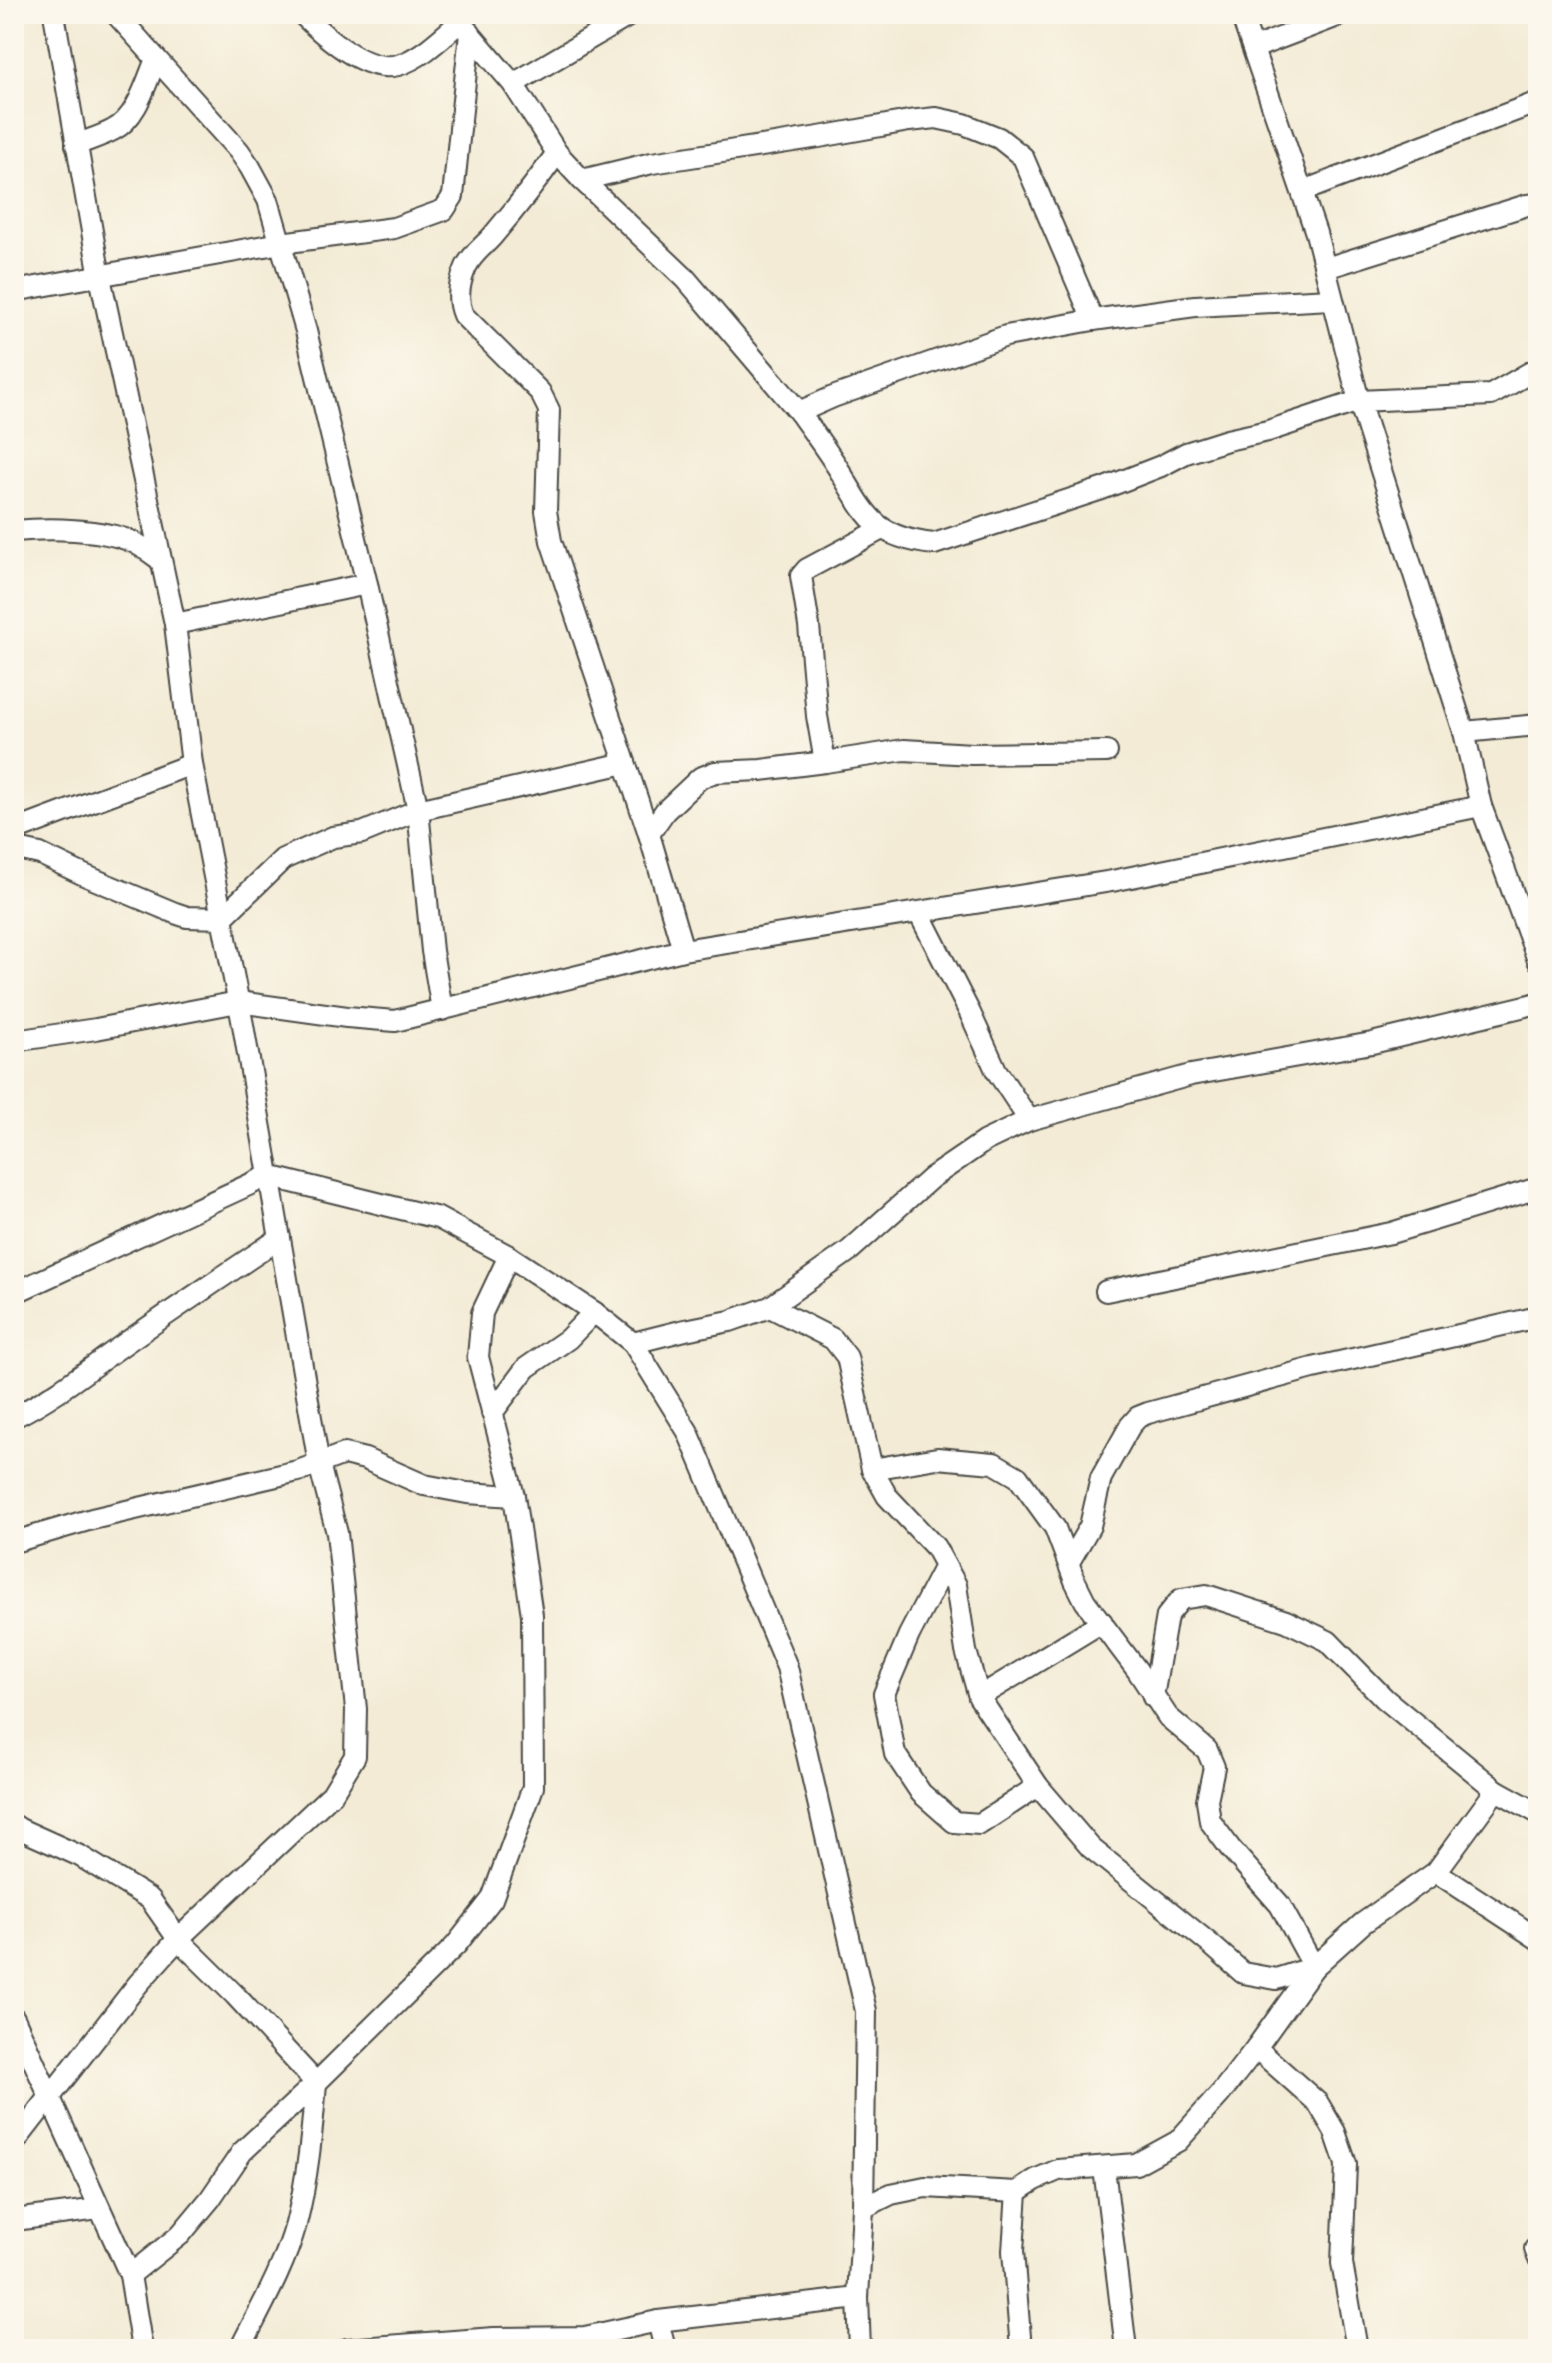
<svg xmlns="http://www.w3.org/2000/svg" width="1552" height="2363" viewBox="0 0 1552 2363" font-family="'Balsamiq Sans',sans-serif">
  <style>
    .lines { fill: none; stroke-linecap: round; stroke-linejoin: round }
    .street-casing { stroke: #494844; stroke-width: 24 }
    .street { stroke: #fff; stroke-width: 20 }
  </style>
  <rect width="100%" height="100%" fill="#fbf7ec"/>
  <filter id="ink" filterUnits="userSpaceOnUse"><feTurbulence type="fractalNoise" baseFrequency=".0125" numOctaves="2"/><feDisplacementMap in="SourceGraphic" scale="16" xChannelSelector="R" yChannelSelector="G"/><feConvolveMatrix kernelMatrix="1 2 1 2 8 2 1 2 1" color-interpolation-filters="sRGB"/></filter>
  <filter id="wash" filterUnits="userSpaceOnUse"><feTurbulence type="fractalNoise" baseFrequency=".006" numOctaves="4" result="noise"/><feDisplacementMap in="SourceGraphic" scale="32" xChannelSelector="R" yChannelSelector="G"/><feGaussianBlur stdDeviation="1.8" result="paint"/><feColorMatrix in="noise" values="0 0 0 0 0 0 0 0 0 0 0 0 0 0 0 0 0 1.4 0 .05"/><feComposite in="paint" operator="in"/></filter>
  <g filter="url(#wash)">
    <rect width="100%" height="100%" fill="#f3ebd5"/>
  </g>
  <g filter="url(#ink)">
    <g class="lines">
      <g class="street-casing">
        <g id="street">
          <path d="M116,14L239,151L250,167L268,200L306,331L367,584L418,810L432,951L442,1010"/>
          <path d="M302,14C323,35 366,74 398,65C422,58 442,37 460,22"/>
          <path d="M453,14L513,84L557,153L582,180L686,279L799,412L833,397L1006,336L1093,320L1195,306L1332,299"/>
          <path d="M1241,14L1316,233L1359,401L1464,732L1481,806L1538,960"/>
          <path d="M1254,48L1343,14"/>
          <path d="M513,84L632,14"/>
          <path d="M76,145C88,140 102,136 113,130C137,118 146,83 156,59"/>
          <path d="M557,153C538,180 517,207 495,233C486,245 473,252 466,267C459,283 456,299 463,315L540,392L549,410L546,511L551,541L649,834L683,950"/>
          <path d="M582,180L652,163L819,137L909,121L936,118L964,124L999,138L1023,157L1093,320"/>
          <path d="M1303,191L1538,102"/>
          <path d="M1326,268L1527,205L1538,204"/>
          <path d="M14,291L281,243L394,228L444,210L453,196L470,33"/>
          <path d="M799,412C812,430 826,449 838,468C867,516 873,537 934,544L1102,489L1161,466L1186,453L1227,440L1268,431L1359,401L1491,395L1538,368"/>
          <path d="M14,531C48,528 101,528 133,542C142,546 151,553 159,559"/>
          <path d="M175,624L367,584"/>
          <path d="M1464,732L1538,725"/>
          <path d="M825,762L904,750L972,754L1107,752"/>
          <path d="M14,831L192,764"/>
          <path d="M649,834L665,811L700,778L715,772L761,770L825,762L817,716L809,626L801,576L807,569L882,529"/>
          <path d="M14,852L22,850L40,854L84,875L175,913L187,917L222,918L283,859L333,837L362,833L418,810L625,763"/>
          <path d="M919,913L970,1013L996,1070L1029,1120"/>
          <path d="M14,1041L96,1029L238,1002L347,1017L395,1021L683,950L1112,881L1481,806"/>
          <path d="M1106,1291L1391,1233L1538,1188"/>
          <path d="M14,1293L268,1176L438,1218L509,1256L594,1312L633,1343L688,1432L787,1667L866,2011L863,2208L858,2298L860,2349"/>
          <path d="M770,1307L833,1339L847,1357L872,1469L887,1496L935,1547L956,1585L966,1651L979,1697L1038,1786L1091,1848L1209,1943L1243,1973L1276,1979L1314,1967L1363,1923L1436,1872L1496,1790"/>
          <path d="M633,1343L685,1330L730,1321L770,1307L849,1251L931,1178L985,1141L1029,1120L1191,1075L1372,1043L1538,1003"/>
          <path d="M492,1413L526,1368L568,1339L594,1312"/>
          <path d="M14,1417C55,1397 90,1368 127,1342C177,1307 228,1273 280,1238"/>
          <path d="M14,1542L92,1519L298,1471L344,1454L365,1459L424,1485L467,1493L514,1496"/>
          <path d="M1069,1562L1090,1526L1101,1478L1130,1426L1138,1417L1148,1413L1313,1368L1538,1317"/>
          <path d="M945,1566L909,1635L884,1694L895,1754L921,1793L954,1822L980,1824L1038,1786"/>
          <path d="M979,1697L1102,1622"/>
          <path d="M1153,1697L1167,1616L1181,1599L1206,1595L1286,1621L1328,1641L1385,1699L1496,1790L1538,1813"/>
          <path d="M14,1825L20,1829L80,1856L150,1899L178,1939L235,1995L316,2083C312,2131 308,2177 296,2224C284,2268 260,2309 240,2349"/>
          <path d="M1436,1872L1538,1939"/>
          <path d="M14,2018L130,2275L142,2349"/>
          <path d="M1256,2048L1318,2103L1335,2132L1346,2164L1342,2263L1357,2349"/>
          <path d="M14,2143L138,1984L178,1939L332,1794L355,1756L356,1709L337,1533L319,1464L243,1025L192,764L175,624L100,277L54,14"/>
          <path d="M1104,2168L1126,2349"/>
          <path d="M1017,2192L1013,2251L1021,2349"/>
          <path d="M863,2208L891,2194L925,2187L1017,2192L1035,2180L1058,2170L1136,2164L1178,2141L1221,2093L1256,2048L1314,1967L1280,1905L1230,1848L1210,1821L1207,1800L1214,1767L1207,1750L1168,1717L1137,1670L1085,1601L1075,1581L1055,1528L1018,1477L994,1463L937,1458L872,1469"/>
          <path d="M14,2220L99,2209"/>
          <path d="M1535,2249L1538,2257"/>
          <path d="M130,2275L180,2235L210,2199L242,2152L316,2083L456,1945L492,1899L533,1787L532,1615L514,1496L478,1357L482,1313L509,1256"/>
          <path d="M658,2321L665,2349"/>
          <path d="M347,2349L494,2338L585,2337L658,2321L858,2298"/>
        </g>
      </g>
      <use href="#street" class="street"/>
    </g>
  </g>
  <rect width="1552" height="2363" fill="none" stroke="#fbf7ec" stroke-width="48"/>
</svg>
